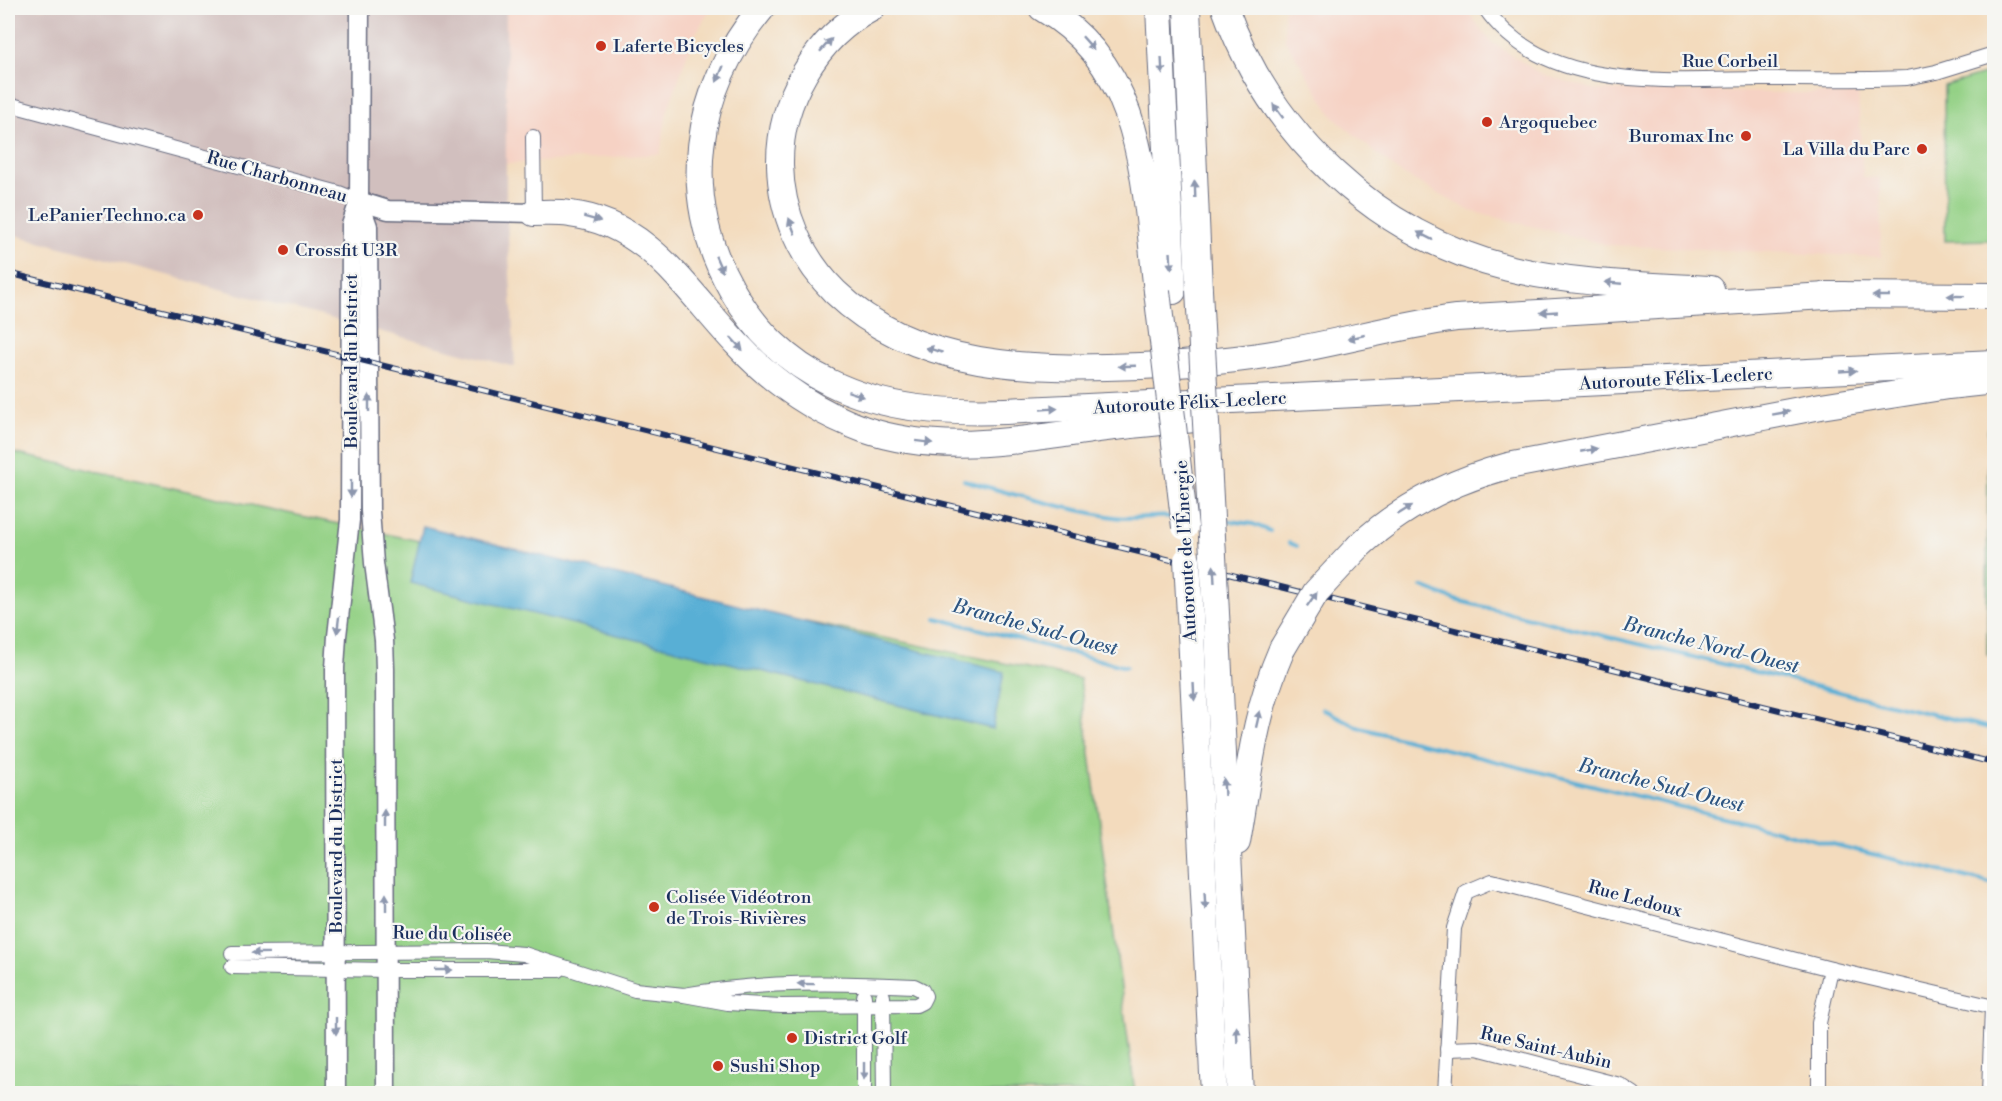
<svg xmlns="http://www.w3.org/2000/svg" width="2002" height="1101" viewBox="0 0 2002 1101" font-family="'Libre Bodoni',serif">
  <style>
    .built { fill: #f6d2c4 }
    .industrial { fill: #d1bfbe }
    .green { fill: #94d186; stroke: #588072; stroke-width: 1.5 }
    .forest { fill: #77b373; stroke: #497168; stroke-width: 1.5 }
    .water { fill: #58afd5; stroke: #3a6f9a; stroke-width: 1.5 }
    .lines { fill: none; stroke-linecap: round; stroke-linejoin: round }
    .stream { stroke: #58afd5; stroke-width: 4 }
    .minor-casing { stroke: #676b7f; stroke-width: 16 }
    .tertiary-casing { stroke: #676b7f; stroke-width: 21 }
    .motorway-casing { stroke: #676b7f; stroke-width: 28 }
    .minor { stroke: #fff; stroke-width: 14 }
    .tertiary { stroke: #fff; stroke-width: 18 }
    .motorway { stroke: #fff; stroke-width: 26 }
    .rail-casing { stroke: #1b2f5e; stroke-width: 6 }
    .rail { stroke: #f6f6f2; stroke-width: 4; stroke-dasharray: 11; stroke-linecap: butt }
    .motorway-bridge-casing { stroke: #676b7f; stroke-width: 28; stroke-linecap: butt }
    .motorway-bridge { stroke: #fff; stroke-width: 26 }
    .oneway { fill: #8d97ae }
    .poi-dot { fill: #c8321e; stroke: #f6f6f2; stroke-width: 2 }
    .labels { text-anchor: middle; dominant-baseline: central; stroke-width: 4.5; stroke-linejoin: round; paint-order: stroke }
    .poi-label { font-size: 18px; fill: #1b2f5e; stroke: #f6f6f2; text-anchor: start }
    .street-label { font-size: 18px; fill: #1b2f5e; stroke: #f6f6f2 }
    .water-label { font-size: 20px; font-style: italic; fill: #2d5582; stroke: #f6f6f2 }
  </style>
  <rect width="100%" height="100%" fill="#f6f6f2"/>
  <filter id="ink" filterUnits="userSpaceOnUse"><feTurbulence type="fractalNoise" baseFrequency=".0167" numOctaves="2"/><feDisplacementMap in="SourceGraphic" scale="12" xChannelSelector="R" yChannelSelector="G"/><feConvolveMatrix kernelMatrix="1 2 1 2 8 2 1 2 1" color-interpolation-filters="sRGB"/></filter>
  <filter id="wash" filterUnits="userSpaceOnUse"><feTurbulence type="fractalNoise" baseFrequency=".008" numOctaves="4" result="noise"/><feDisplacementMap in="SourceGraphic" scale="24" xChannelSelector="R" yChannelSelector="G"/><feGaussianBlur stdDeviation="1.35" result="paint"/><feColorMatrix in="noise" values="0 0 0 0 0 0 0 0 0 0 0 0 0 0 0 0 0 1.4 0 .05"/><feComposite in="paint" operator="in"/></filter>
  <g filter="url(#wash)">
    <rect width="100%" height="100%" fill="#f3dbbd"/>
    <g class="built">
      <path d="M506,8H711L693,38L667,112L660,154L506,164Z"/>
      <path d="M1284,8H1465L1491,42L1541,74L1596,90L1858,94L1863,177L1880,178L1881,257L1608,245L1470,211L1399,172L1334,118L1285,40Z"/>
    </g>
    <path class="industrial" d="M8,8H506V200L515,367L8,233Z"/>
    <g class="green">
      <path d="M1994,71V240L1945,241L1944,86Z"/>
      <path d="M8,452L329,522L1080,679L1135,1093L8,1094Z"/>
    </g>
    <path class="forest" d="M1994,426V657L1987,655L1988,427Z"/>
    <path class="water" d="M423,526L1004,672L993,729L410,583Z"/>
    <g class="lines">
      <g class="stream">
        <path d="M964,480C1014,495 1064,509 1114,517C1134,520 1155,515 1175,517"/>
        <path d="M1221,520L1253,524L1270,531"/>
        <path d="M1289,543L1297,546"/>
        <path d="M1422,587L1455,600L1994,729"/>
        <path d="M936,618L1126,667"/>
        <path d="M1323,709L1360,728L1994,884"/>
      </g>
    </g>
  </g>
  <g filter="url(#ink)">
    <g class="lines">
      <g class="minor-casing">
        <g id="minor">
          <path d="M1485,8C1543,93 1670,80 1760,79C1809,79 1858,80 1907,78L1936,72L1994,54"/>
          <path d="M8,104L339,193L359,201"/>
          <path d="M533,137L534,213"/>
          <path d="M232,953L486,951L524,954L635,990L684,995L728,1003L781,1006L916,1005L922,1002L925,996L922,990L914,986C837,982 760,981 684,995"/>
          <path d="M232,967L386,970H559"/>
          <path d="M883,996L884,1094"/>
          <path d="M1447,1049L1477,1048L1620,1085L1634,1094"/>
          <path d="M864,1094V996"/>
          <path d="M1445,1094L1454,928L1466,892L1492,881L1831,969L1994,1007"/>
          <path d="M1819,1094V1023L1831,969"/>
          <path d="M1989,1094L1992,1007"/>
        </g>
      </g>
      <g class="tertiary-casing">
        <g id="tertiary">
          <path d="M359,201L368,226L370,511L374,563L384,640L385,669L386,1094"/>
          <path d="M359,201L388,210L534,213"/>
          <path d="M336,1094L335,668L337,636L350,520L351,225L359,201L360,8"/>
        </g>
      </g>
      <g class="motorway-casing">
        <g id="motorway">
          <path d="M762,8C694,90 678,196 732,290C754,329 788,363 829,382C885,410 945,413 1006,411L1994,363"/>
          <path d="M872,8C816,37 779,101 780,165C781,213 801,258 835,292C917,371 1036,370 1141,366C1187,364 1233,361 1278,353C1338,343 1396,326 1456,318L1843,295"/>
          <path d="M1042,8C1146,67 1144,186 1157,291"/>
          <path d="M1159,8L1173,291"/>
          <path d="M1187,8L1199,290"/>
          <path d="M1225,8C1270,134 1376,235 1508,268C1574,284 1644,285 1711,289"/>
          <path d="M534,213C546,213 558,212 570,214C649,223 687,292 737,344C772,382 814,411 863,429C938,455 1016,441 1092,430C1126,425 1160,422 1195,419"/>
          <path d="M1826,295L1994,296"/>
          <path d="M1359,546C1402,506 1452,481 1508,466L1821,406L1948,386L1994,381"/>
          <path d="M1217,632L1240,1094"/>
          <path d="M1191,634L1214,1094"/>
          <path d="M1237,842C1249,774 1254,713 1282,649"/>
        </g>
      </g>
      <use href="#minor" class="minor"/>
      <use href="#tertiary" class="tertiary"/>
      <use href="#motorway" class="motorway"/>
      <g class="rail-casing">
        <path id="rail" d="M8,273L1994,763"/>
      </g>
      <use href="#rail" class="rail"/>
      <g class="motorway-bridge-casing">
        <g id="motorway-bridge">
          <path d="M1199,290L1217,632"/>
          <path d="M1157,291L1185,527"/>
          <path d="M1187,560L1191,634"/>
          <path d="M1282,649L1316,592L1359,546"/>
        </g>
      </g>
      <use href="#motorway-bridge" class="motorway-bridge"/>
    </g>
    <defs><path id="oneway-solid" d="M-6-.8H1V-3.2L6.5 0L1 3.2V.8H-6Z" transform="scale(1.5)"/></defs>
    <g class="oneway">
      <use href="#oneway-solid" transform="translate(1088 43) rotate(48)"/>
      <use href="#oneway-solid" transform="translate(826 45) rotate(-48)"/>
      <use href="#oneway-solid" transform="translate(1162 66) rotate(87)"/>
      <use href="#oneway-solid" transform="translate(720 74) rotate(113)"/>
      <use href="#oneway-solid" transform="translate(1278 111) rotate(-126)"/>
      <use href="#oneway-solid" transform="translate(1195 189) rotate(-92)"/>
      <use href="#oneway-solid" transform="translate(592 219) rotate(15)"/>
      <use href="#oneway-solid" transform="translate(792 226) rotate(-111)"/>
      <use href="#oneway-solid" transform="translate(1425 236) rotate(-153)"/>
      <use href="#oneway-solid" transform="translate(1171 261) rotate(87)"/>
      <use href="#oneway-solid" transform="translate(719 264) rotate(66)"/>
      <use href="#oneway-solid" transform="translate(1613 283) rotate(-175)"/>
      <use href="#oneway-solid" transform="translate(1881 296) rotate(-180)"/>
      <use href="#oneway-solid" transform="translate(1956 296) rotate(-179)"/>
      <use href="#oneway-solid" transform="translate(1549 312) rotate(177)"/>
      <use href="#oneway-solid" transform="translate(1356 337) rotate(167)"/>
      <use href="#oneway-solid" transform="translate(737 344) rotate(47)"/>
      <use href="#oneway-solid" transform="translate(934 350) rotate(-163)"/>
      <use href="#oneway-solid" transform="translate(1127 366) rotate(178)"/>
      <use href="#oneway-solid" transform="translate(1848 371) rotate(-3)"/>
      <use href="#oneway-solid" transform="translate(856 394) rotate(19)"/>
      <use href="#oneway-solid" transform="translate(369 403) rotate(-90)"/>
      <use href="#oneway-solid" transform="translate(1049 409) rotate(-3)"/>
      <use href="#oneway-solid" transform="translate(1781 413) rotate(-10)"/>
      <use href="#oneway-solid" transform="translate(924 442) rotate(7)"/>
      <use href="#oneway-solid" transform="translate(1589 450) rotate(-11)"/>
      <use href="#oneway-solid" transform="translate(351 489) rotate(90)"/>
      <use href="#oneway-solid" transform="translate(1405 510) rotate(-32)"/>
      <use href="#oneway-solid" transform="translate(1214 574) rotate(-93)"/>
      <use href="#oneway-solid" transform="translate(1312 599) rotate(-55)"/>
      <use href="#oneway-solid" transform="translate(338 625) rotate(97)"/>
      <use href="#oneway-solid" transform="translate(1194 692) rotate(87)"/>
      <use href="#oneway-solid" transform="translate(1258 719) rotate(-77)"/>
      <use href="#oneway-solid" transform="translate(1224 787) rotate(-93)"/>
      <use href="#oneway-solid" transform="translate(385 819) rotate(-90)"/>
      <use href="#oneway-solid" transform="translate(1205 901) rotate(87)"/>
      <use href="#oneway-solid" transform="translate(386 902) rotate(-90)"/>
      <use href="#oneway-solid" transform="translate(260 953) rotate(179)"/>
      <use href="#oneway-solid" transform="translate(444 970)"/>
      <use href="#oneway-solid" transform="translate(806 984) rotate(-179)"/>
      <use href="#oneway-solid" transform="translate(336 1026) rotate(90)"/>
      <use href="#oneway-solid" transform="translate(1237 1035) rotate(-93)"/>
      <use href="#oneway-solid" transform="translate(864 1071) rotate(90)"/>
    </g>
  </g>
  <g class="poi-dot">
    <circle cx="601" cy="46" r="6"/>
    <circle cx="1487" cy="122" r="6"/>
    <circle cx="1746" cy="136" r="6"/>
    <circle cx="1922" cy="149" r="6"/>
    <circle cx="198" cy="215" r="6"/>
    <circle cx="283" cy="250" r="6"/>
    <circle cx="654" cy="907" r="6"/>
    <circle cx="792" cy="1038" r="6"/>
    <circle cx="718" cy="1066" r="6"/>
  </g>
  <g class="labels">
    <g class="poi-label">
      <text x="613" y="46">Laferte Bicycles</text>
      <text x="1499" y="122">Argoquebec</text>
      <text x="1734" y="136" text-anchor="end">Buromax Inc</text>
      <text x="1910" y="149" text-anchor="end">La Villa du Parc</text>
      <text x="186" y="215" text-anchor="end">LePanierTechno.ca</text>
      <text x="295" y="250">Crossfit U3R</text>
      <text x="666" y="897">Colisée Vidéotron<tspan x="666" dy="21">de Trois-Rivières</tspan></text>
      <text x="804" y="1038">District Golf</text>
      <text x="730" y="1066">Sushi Shop</text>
    </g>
    <g class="street-label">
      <text x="1730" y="61">Rue Corbeil</text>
      <text transform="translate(277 177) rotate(16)">Rue Charbonneau</text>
      <text transform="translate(351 361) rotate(-90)">Boulevard du District</text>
      <text transform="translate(1676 379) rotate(-3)">Autoroute Félix-Leclerc</text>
      <text transform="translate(1190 403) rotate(-3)">Autoroute Félix-Leclerc</text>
      <text transform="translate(1186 551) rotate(-93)">Autoroute de l'Énergie</text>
      <text transform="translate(336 846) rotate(-90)">Boulevard du District</text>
      <text transform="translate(1635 899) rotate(15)">Rue Ledoux</text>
      <text transform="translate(452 934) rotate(1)">Rue du Colisée</text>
      <text transform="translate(1546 1048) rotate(13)">Rue Saint-Aubin</text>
    </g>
    <g class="water-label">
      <text transform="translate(1035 628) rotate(15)">Branche Sud-Ouest</text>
      <text transform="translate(1711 646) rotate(14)">Branche Nord-Ouest</text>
      <text transform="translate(1661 786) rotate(14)">Branche Sud-Ouest</text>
    </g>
  </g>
  <rect width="2002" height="1101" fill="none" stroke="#f6f6f2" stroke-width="30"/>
</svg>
